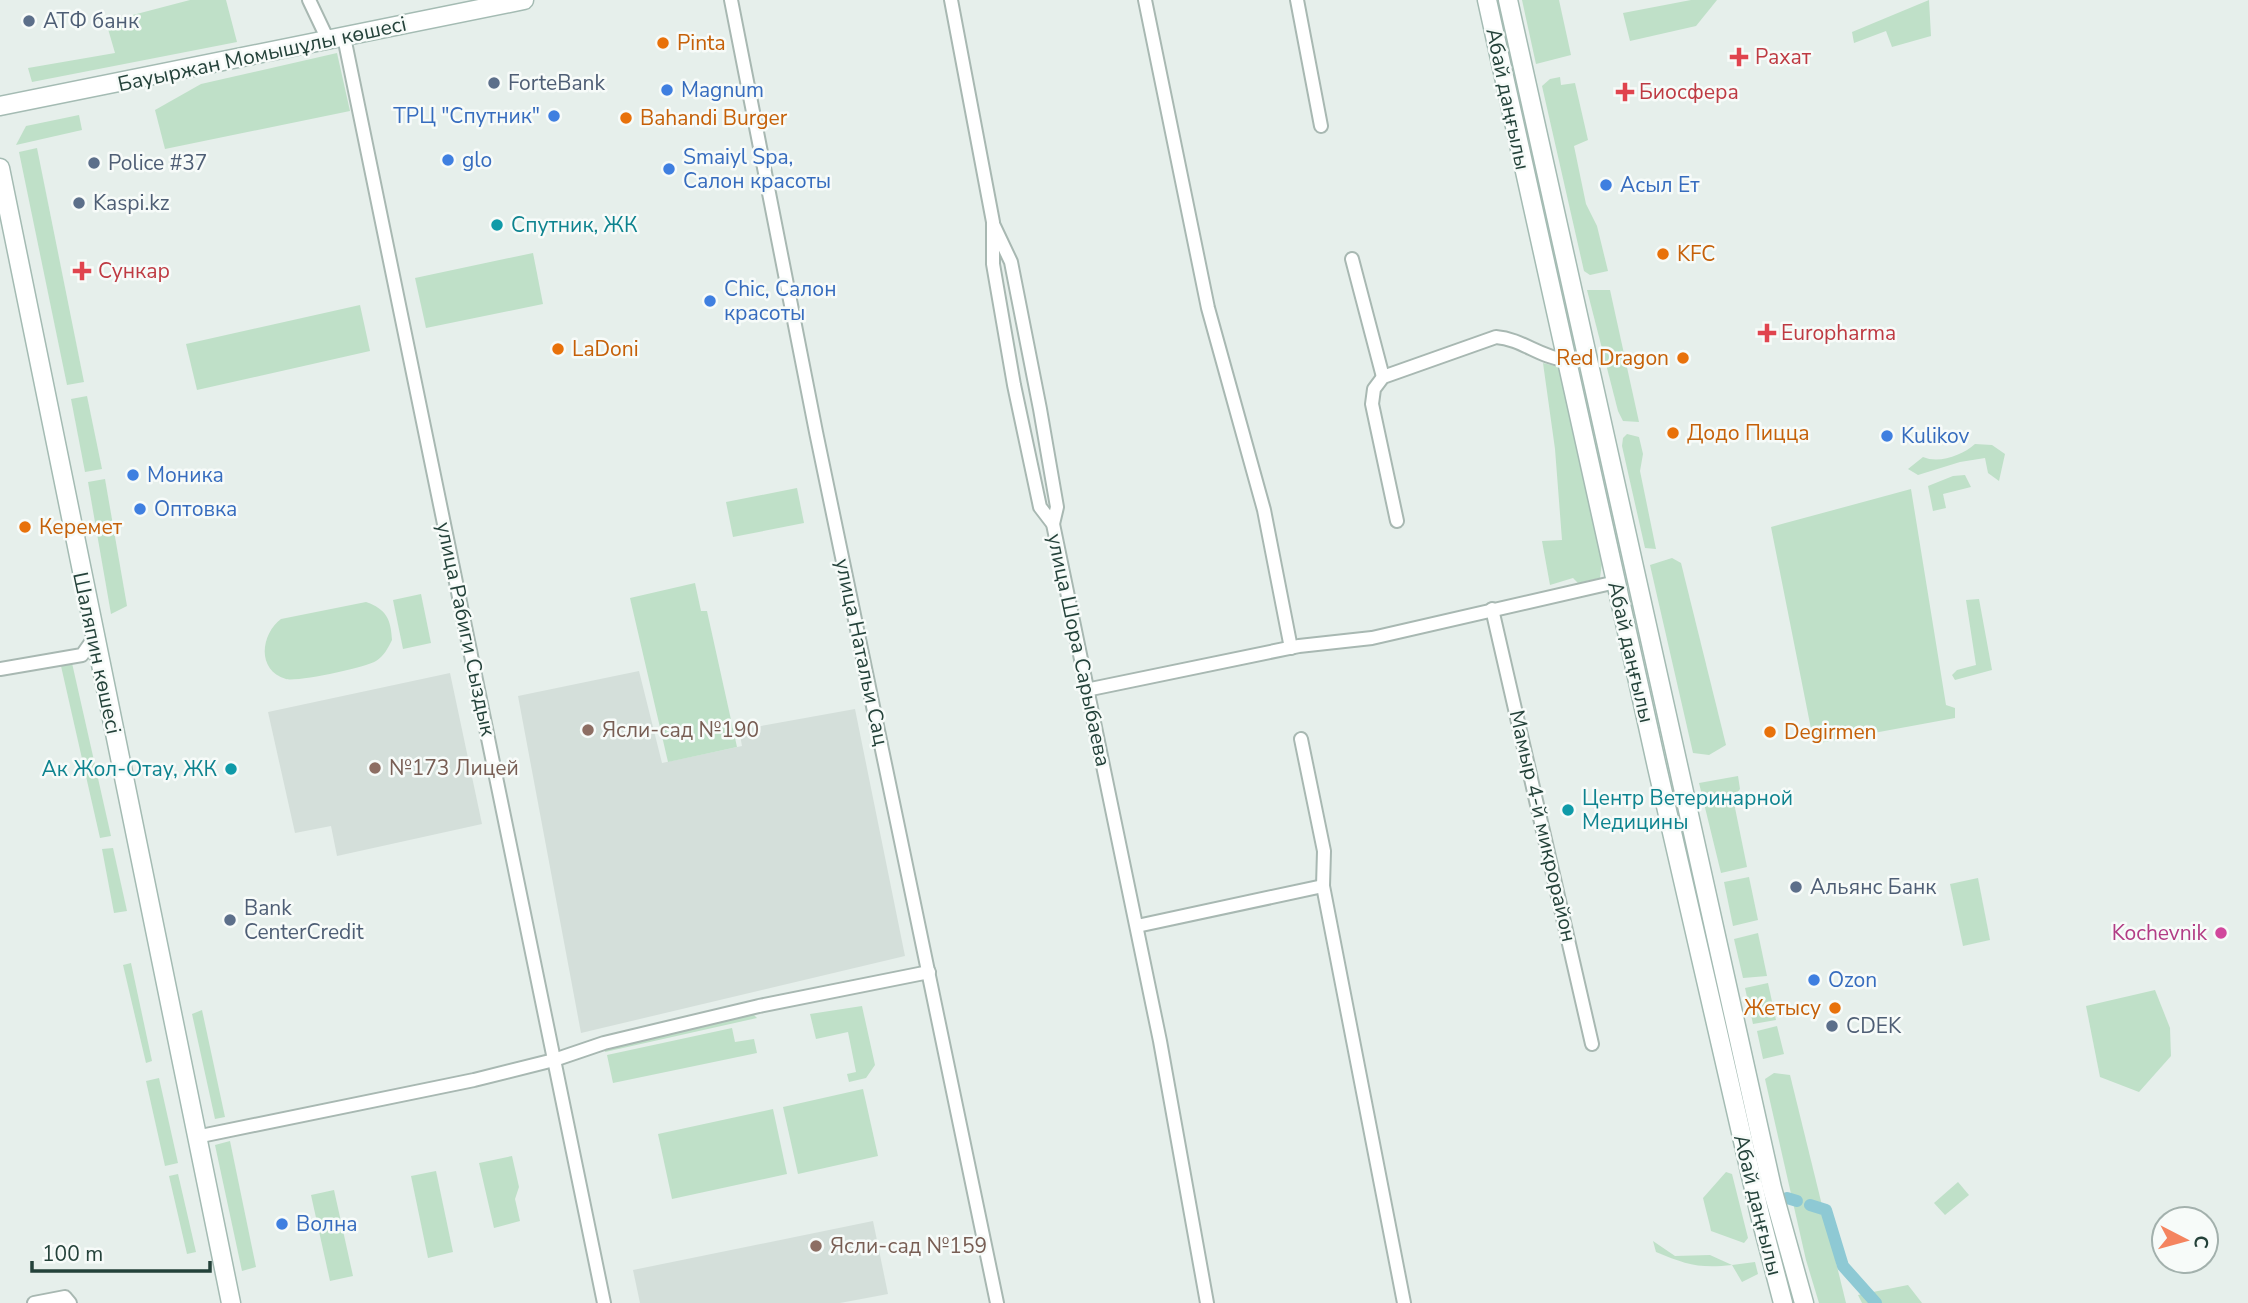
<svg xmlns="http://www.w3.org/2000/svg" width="2248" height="1303" viewBox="0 0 2248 1303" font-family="'Nunito Sans',sans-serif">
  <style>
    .built { fill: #d4dfda }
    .green { fill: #bfe0c8 }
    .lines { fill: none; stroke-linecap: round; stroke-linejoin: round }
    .canal { stroke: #8ec9d4; stroke-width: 12 }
    .minor-casing { stroke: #a8b8b2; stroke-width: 16 }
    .secondary-casing { stroke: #a4bbb3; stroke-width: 21 }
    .minor { stroke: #fff; stroke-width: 12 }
    .secondary { stroke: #fff; stroke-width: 18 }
    .service-dot { fill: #5c6f8a; stroke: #f7fbf9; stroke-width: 2.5 }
    .food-dot { fill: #e8710a; stroke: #f7fbf9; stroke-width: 2.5 }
    .health-dot { fill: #e0444e; stroke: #f7fbf9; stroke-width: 2.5 }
    .shop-dot { fill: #3f7fe0; stroke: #f7fbf9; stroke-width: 2.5 }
    .culture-dot { fill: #0f9aa8; stroke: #f7fbf9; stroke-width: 2.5 }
    .education-dot { fill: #8d6e63; stroke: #f7fbf9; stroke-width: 2.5 }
    .hotel-dot { fill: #d1479c; stroke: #f7fbf9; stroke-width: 2.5 }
    .labels { text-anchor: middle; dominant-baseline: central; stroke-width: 5; stroke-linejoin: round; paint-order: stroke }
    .service-label { font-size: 21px; fill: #4e5e75; stroke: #f7fbf9; text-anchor: start }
    .food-label { font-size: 21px; fill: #c56008; stroke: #f7fbf9; text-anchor: start }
    .street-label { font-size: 21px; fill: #24423a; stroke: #f7fbf9 }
    .health-label { font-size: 21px; fill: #be3a42; stroke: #f7fbf9; text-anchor: start }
    .shop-label { font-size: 21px; fill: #366cbe; stroke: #f7fbf9; text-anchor: start }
    .culture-label { font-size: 21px; fill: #0d838f; stroke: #f7fbf9; text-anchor: start }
    .education-label { font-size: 21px; fill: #785e54; stroke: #f7fbf9; text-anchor: start }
    .hotel-label { font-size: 21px; fill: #b23c85; stroke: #f7fbf9; text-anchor: end }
  </style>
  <rect width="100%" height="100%" fill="#e6efeb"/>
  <g class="built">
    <path d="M639,671L662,763L742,746L739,730L855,709L905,956L581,1033L518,696Z"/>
    <path d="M450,673L482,824L337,856L331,826L295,833L268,712Z"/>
    <path d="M873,1221L888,1294L840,1303H640L633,1270Z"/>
  </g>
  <g class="green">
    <path d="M190,0H226L237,42L32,82L28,68L115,53L106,22Z"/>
    <path d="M1522,0H1559L1571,55L1536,64Z"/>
    <path d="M1691,0H1717L1696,26L1630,41L1623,13Z"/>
    <path d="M1929,0L1931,36L1892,47L1886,31L1854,43L1852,32Z"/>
    <path d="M337,53L350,111L165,149L155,110L201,84Z"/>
    <path d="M1560,77L1561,85L1575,83L1588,140L1574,146L1586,204L1597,226L1608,271L1590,275L1584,271L1542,86L1550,79Z"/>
    <path d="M79,115L82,130L16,145L26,126Z"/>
    <path d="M37,148L84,382L67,385L19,152Z"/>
    <path d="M533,253L543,304L426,328L415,278Z"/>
    <path d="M1587,290H1610L1639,422L1623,421L1618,411Z"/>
    <path d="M360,305L370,351L197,390L186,344Z"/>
    <path d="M1543,363L1563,368L1604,548L1600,578L1578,583L1573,578L1550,585L1542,541L1562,540L1555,449Z"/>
    <path d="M87,396L102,469L85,472L71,399Z"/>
    <path d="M1627,434L1639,437L1643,454L1640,471L1656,549L1645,548L1622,446L1623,438Z"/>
    <path d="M1975,444L1992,445L2005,454L1999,481L1988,473L1985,458L1960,462L1918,475L1908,469L1923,457C1939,464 1963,455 1975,444Z"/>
    <path d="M1965,475L1971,487L1943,494L1946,508L1933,511L1928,486L1953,476Z"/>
    <path d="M105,479L127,606L111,614L88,482Z"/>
    <path d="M797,488L804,523L733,537L726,502Z"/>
    <path d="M1911,489L1946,705L1955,708V718L1814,744L1771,527Z"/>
    <path d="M1672,558L1681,563L1726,745L1709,755L1693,753L1650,565Z"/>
    <path d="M695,583L701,611H707L737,747L668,762L630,598Z"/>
    <path d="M421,594L431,643L403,649L393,600Z"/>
    <path d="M1979,599L1992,670L1955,680L1952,675L1957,670L1976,665L1966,600Z"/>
    <path d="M366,602C386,609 391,619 392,640C388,648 384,656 376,661C365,668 297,682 286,679C256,670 261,634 281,619Z"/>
    <path d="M72,663L111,836L100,838L61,666Z"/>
    <path d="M1738,776L1740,789L1733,798L1747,867L1721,873L1699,783Z"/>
    <path d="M113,848L127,911L114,913L102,849Z"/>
    <path d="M1749,877L1758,920L1733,926L1724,882Z"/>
    <path d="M1978,878L1990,940L1963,946L1950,884Z"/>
    <path d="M1758,933L1767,976L1743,978L1734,939Z"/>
    <path d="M131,963L152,1061L146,1063L123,965Z"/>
    <path d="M1768,983L1776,1020L1753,1024L1745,988Z"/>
    <path d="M2155,990L2170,1028L2171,1056L2139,1092L2100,1077L2086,1006Z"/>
    <path d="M862,1006L875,1065L866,1078L849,1082L847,1074L856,1072L848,1032L816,1039L810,1014Z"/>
    <path d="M202,1010L225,1117L215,1119L192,1014Z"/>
    <path d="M751,1012L757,1018L605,1052L603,1046Z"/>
    <path d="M1777,1026L1784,1054L1763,1059L1757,1031Z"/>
    <path d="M732,1028L735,1042L754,1039L757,1053L613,1083L607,1055Z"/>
    <path d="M1774,1073L1790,1075L1846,1303H1819L1806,1260L1765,1079Z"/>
    <path d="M159,1078L178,1163L165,1166L146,1081Z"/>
    <path d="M863,1089L878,1156L798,1174L783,1107Z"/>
    <path d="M773,1109L787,1174L672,1199L658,1134Z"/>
    <path d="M230,1141L256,1267L242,1271L215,1145Z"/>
    <path d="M512,1156L519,1187L515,1199L520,1221L494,1228L479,1163Z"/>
    <path d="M436,1171L453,1252L428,1258L411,1176Z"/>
    <path d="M1726,1172L1732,1174L1748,1238L1744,1243L1711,1231L1710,1226L1703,1198Z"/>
    <path d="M178,1174L196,1252L187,1254L169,1176Z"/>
    <path d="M1958,1182L1969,1195L1945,1215L1934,1203Z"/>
    <path d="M334,1190L353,1276L330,1281L311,1195Z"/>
    <path d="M1653,1241L1675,1256L1710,1255L1732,1265L1755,1262L1758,1274L1742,1282L1732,1265C1699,1269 1685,1264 1656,1252Z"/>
    <path d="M1908,1285L1922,1303H1862L1858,1295Z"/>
  </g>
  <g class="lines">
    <g class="canal">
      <path d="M1787,1198L1797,1201"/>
      <path d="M1810,1205L1826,1210L1843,1266L1876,1303"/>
    </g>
    <g class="minor-casing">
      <g id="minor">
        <path d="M309,0L328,40"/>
        <path d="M731,0L816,432L997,1303"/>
        <path d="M951,0L993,222V264L1014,385L1040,507L1053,524L1160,1041L1207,1303"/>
        <path d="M1145,0L1208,308L1264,510L1291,648"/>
        <path d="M1297,0L1321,126"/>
        <path d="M344,37L604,1303"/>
        <path d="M994,226L1011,262L1040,409L1057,507L1053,524"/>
        <path d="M1352,259L1383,377"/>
        <path d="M1397,521L1372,404L1374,389L1383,377L1496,337C1522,339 1539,357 1565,360"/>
        <path d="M1492,609L1592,1044"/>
        <path d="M0,669L82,655L94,638"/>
        <path d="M1086,690L1299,646L1372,638L1616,582"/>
        <path d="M1301,739L1324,851L1323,886L1404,1303"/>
        <path d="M1137,926L1323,886"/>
        <path d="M196,1137L474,1080L554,1060L604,1043L759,1006L929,972"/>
        <path d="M34,1303L65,1297L70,1303"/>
      </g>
    </g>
    <g class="secondary-casing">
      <g id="secondary">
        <path d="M1487,0L1657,767L1760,1215L1783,1303"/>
        <path d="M1508,0L1772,1188L1804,1303"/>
        <path d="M0,106L524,0"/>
        <path d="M0,168L231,1303"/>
      </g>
    </g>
    <use href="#minor" class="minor"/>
    <use href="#secondary" class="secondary"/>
  </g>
  <g class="service-dot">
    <circle cx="29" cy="21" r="7"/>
    <circle cx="494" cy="83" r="7"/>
    <circle cx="94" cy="163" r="7"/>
    <circle cx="79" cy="203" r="7"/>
    <circle cx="1796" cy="887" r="7"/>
    <circle cx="230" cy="920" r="7"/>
    <circle cx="1832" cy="1026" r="7"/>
  </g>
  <g class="food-dot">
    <circle cx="663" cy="43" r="7"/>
    <circle cx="626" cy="118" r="7"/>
    <circle cx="1663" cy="254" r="7"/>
    <circle cx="558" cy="349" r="7"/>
    <circle cx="1683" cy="358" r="7"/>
    <circle cx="1673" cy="433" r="7"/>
    <circle cx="25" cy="527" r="7"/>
    <circle cx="1770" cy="732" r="7"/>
    <circle cx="1835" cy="1008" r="7"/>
  </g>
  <g class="health-dot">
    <path d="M1735.5 46.5h7v7h7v7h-7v7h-7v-7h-7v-7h7z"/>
    <path d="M1621.5 81.5h7v7h7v7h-7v7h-7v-7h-7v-7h7z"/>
    <path d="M78.5 260.5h7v7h7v7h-7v7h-7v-7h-7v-7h7z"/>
    <path d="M1763.5 322.5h7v7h7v7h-7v7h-7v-7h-7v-7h7z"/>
  </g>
  <g class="shop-dot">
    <circle cx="667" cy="90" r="7"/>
    <circle cx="554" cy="116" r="7"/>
    <circle cx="448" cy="160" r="7"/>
    <circle cx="669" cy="169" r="7"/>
    <circle cx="1606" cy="185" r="7"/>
    <circle cx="710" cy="301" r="7"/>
    <circle cx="1887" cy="436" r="7"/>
    <circle cx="133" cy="475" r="7"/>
    <circle cx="140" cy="509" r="7"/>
    <circle cx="1814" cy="980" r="7"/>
    <circle cx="282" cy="1224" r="7"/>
  </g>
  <g class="culture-dot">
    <circle cx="497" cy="225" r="7"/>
    <circle cx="231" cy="769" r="7"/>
    <circle cx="1568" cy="810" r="7"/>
  </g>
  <g class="education-dot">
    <circle cx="588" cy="730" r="7"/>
    <circle cx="375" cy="768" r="7"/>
    <circle cx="816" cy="1246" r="7"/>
  </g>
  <circle class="hotel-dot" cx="2221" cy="933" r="7"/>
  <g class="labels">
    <g class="service-label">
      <text x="43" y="21">АТФ банк</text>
      <text x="508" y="83">ForteBank</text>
      <text x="108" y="163">Police #37</text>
      <text x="93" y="203">Kaspi.kz</text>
      <text x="1810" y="887">Альянс Банк</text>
      <text x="244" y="908">Bank<tspan x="244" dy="24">CenterCredit</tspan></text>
      <text x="1846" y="1026">CDEK</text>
    </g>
    <g class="food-label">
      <text x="677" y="43">Pinta</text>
      <text x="640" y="118">Bahandi Burger</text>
      <text x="1677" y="254">KFC</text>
      <text x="572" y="349">LaDoni</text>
      <text x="1669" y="358" text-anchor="end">Red Dragon</text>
      <text x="1687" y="433">Додо Пицца</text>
      <text x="39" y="527">Керемет</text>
      <text x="1784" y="732">Degirmen</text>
      <text x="1821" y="1008" text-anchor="end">Жетысу</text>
    </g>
    <g class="street-label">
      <text transform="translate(262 54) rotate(-12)">Бауыржан Момышұлы көшесі</text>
      <text transform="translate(1508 99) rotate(78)">Абай даңғылы</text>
      <text transform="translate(466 629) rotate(78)">улица Рабиги Сыздык</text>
      <text transform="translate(1079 650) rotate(78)">улица Шора Сарыбаева</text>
      <text transform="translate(862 652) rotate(78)">улица Натальи Сац</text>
      <text transform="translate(1631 652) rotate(77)">Абай даңғылы</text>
      <text transform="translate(97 653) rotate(78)">Шаляпин көшесі</text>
      <text transform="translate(1543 826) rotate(77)">Мамыр 4-й микрорайон</text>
      <text transform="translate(1758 1205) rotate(76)">Абай даңғылы</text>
    </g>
    <g class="health-label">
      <text x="1755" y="57">Рахат</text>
      <text x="1639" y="92">Биосфера</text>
      <text x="98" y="271">Сункар</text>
      <text x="1781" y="333">Europharma</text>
    </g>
    <g class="shop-label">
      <text x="681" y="90">Magnum</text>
      <text x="540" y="116" text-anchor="end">ТРЦ "Спутник"</text>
      <text x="683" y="157">Smaiyl Spa,<tspan x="683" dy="24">Салон красоты</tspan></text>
      <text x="462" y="160">glo</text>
      <text x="1620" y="185">Асыл Ет</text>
      <text x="724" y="289">Chic, Салон<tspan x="724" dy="24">красоты</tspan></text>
      <text x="1901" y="436">Kulikov</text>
      <text x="147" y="475">Моника</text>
      <text x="154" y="509">Оптовка</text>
      <text x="1828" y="980">Ozon</text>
      <text x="296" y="1224">Волна</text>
    </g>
    <g class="culture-label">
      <text x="511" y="225">Спутник, ЖК</text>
      <text x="217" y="769" text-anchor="end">Ак Жол-Отау, ЖК</text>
      <text x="1582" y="798">Центр Ветеринарной<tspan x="1582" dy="24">Медицины</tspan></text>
    </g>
    <g class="education-label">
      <text x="602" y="730">Ясли-сад №190</text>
      <text x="389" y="768">№173 Лицей</text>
      <text x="830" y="1246">Ясли-сад №159</text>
    </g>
    <g class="hotel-label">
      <text x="2207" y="933">Kochevnik</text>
    </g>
  </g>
  <g transform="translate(2185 1240) rotate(96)"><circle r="33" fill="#f7fbf9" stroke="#a3b1ad" stroke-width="2"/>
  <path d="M0-5L12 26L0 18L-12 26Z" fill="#f4845f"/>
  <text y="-10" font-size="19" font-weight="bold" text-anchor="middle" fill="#24423a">С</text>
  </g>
  <path d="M32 1261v10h178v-10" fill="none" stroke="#24423a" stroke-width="3.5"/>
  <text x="42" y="1261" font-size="21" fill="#24423a" stroke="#f7fbf9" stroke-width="5" paint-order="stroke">100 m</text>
</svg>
